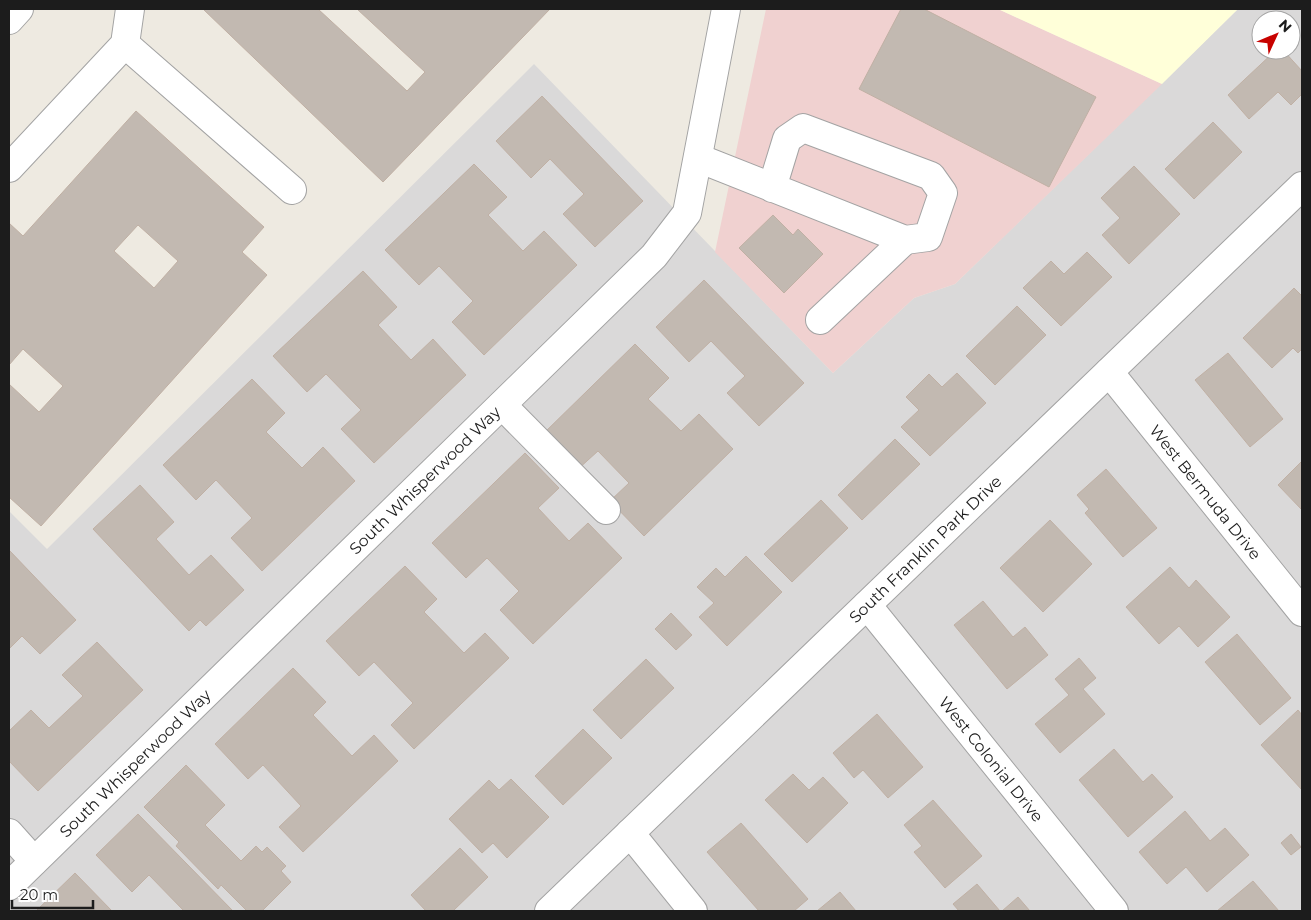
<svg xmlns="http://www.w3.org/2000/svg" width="1311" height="920" viewBox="0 0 1311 920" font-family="Montserrat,sans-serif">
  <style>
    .residential { fill: #dad9d9; fill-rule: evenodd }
    .commercial { fill: #f0d1d0 }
    .education { fill: #ffffd9 }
    .building { fill: #c2b9b1; stroke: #c0b0a4; fill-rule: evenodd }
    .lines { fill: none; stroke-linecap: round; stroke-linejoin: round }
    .minor-casing { stroke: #a3a3a3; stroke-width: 30 }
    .minor { stroke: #fff; stroke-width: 28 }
    .labels { text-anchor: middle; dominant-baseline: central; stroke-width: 4; stroke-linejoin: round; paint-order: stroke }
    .street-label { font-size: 16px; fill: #1c1c1c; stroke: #fff }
  </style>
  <rect width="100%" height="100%" fill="#eeeae1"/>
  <path class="residential" d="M1238,9H1302V911H9V511L47,549L534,64L833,373L914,298L955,284ZM1261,20H1291V50H1261Z"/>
  <path class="commercial" d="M766,9H998L1162,84L955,284L914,298L833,373L715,252Z"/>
  <path class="education" d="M998,9H1238L1162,84Z"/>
  <g class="building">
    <path d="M203,9H318L407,91L425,72L357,9H550L383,182Z"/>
    <path d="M901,9H924L1096,97L1049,187L859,89Z"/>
    <path d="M1276,50H1283L1302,71V94L1291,105L1278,92L1249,119L1228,95Z"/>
    <path d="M542,96L643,201L595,247L563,214L584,194L550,159L531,178L496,141Z"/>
    <path d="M136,111L264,227L242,252L267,275L41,526L9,497V384L39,412L63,386L23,349L9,365V223L23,236ZM138,225L178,261L154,288L114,251Z"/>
    <path d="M1213,122L1242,152L1194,199L1165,169Z"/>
    <path d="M474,164L507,197L488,215L523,251L544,231L577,265L484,355L452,322L473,301L439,266L419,285L385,250Z"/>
    <path d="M1134,166L1180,214L1129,264L1102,235L1120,218L1101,198Z"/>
    <path d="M773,215L793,235L798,229L823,254L784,293L739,248Z"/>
    <path d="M1087,252L1112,277L1061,326L1023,288L1051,261L1064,274Z"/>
    <path d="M363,271L397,307L378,325L411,360L433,339L466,375L374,463L341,429L361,410L326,374L307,392L273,356Z"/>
    <path d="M704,280L804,383L759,426L727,393L745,376L711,341L689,362L656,327Z"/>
    <path d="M1294,288L1302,296V349L1298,353L1293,348L1272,368L1243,338Z"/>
    <path d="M1017,306L1046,335L995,385L966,356Z"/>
    <path d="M635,344L669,378L648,399L681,431L699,414L733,449L644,536L610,501L629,483L598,451L577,470L543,434Z"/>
    <path d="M1228,353L1283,419L1250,447L1195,380Z"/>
    <path d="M957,373L986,403L930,456L901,427L919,410L906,397L929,374L942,387Z"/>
    <path d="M252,379L285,413L266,432L302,468L323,447L355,481L262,571L231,538L252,518L216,480L196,500L163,465Z"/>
    <path d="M895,439L920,464L862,520L838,495Z"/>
    <path d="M525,453L559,488L538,508L569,541L588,523L622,558L533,644L500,610L519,591L487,558L466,578L432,543Z"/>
    <path d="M1302,461V510L1278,485Z"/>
    <path d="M1106,469L1157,528L1123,557L1085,513L1089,509L1077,495Z"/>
    <path d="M140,485L174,522L156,539L189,575L211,555L244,590L206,626L200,620L189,631L93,529Z"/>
    <path d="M821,500L848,528L792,582L764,554Z"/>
    <path d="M1050,520L1092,564L1043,612L1000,568Z"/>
    <path d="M9,550L76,620L40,654L22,636L9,649Z"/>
    <path d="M746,556L782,592L727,646L699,617L714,603L697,587L716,568L725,577Z"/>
    <path d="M405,566L437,599L424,612L464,653L485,633L509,658L414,749L391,725L413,703L374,662L359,676L326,641Z"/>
    <path d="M1170,567L1189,588L1196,580L1230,617L1198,647L1179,626L1159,644L1126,607Z"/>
    <path d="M983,601L1013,637L1025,627L1048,655L1007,689L954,625Z"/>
    <path d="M671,613L692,635L676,650L655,629Z"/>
    <path d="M1237,634L1291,698L1260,725L1205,662Z"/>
    <path d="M97,642L143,690L38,791L9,761V731L31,710L49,728L83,696L62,675Z"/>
    <path d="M1079,658L1096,678L1083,689L1105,714L1060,753L1035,724L1069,695L1055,679Z"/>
    <path d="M646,659L674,688L621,739L593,710Z"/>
    <path d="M293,668L326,702L313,715L352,756L374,735L398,761L303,852L279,827L301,806L263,765L248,779L215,744Z"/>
    <path d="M1298,710L1302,715V790L1261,745Z"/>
    <path d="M877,714L923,767L888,798L863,770L854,778L833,753Z"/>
    <path d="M583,729L612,758L563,805L535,776Z"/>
    <path d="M1114,749L1143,782L1152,774L1173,797L1128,837L1079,780Z"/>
    <path d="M186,765L225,805L205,825L241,861L256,846L262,852L267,847L286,866L281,871L291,882L262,911H247L221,885L218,889L176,846L179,842L144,807Z"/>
    <path d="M793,774L809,790L823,777L848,803L807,843L765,800Z"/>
    <path d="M511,779L549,817L507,858L493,843L482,853L449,819L489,780L499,790Z"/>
    <path d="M933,800L982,856L945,888L914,852L922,846L904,825Z"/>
    <path d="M1185,811L1210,841L1225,828L1249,855L1207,892L1186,867L1167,884L1139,852Z"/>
    <path d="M138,814L233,911H184L149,875L132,892L96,855Z"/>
    <path d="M741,823L808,899L794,911H759L707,852Z"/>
    <path d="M1291,834L1301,847L1291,855L1281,843Z"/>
    <path d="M460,848L488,877L453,911H426L411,895Z"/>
    <path d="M75,873L112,911H36Z"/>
    <path d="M1253,881L1279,911H1217Z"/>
    <path d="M977,884L1000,911H959L953,904Z"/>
    <path d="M840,892L856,911H817Z"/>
    <path d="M1018,897L1030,911H1002Z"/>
  </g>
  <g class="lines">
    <g class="minor-casing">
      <g id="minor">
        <path d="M9,20L19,9"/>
        <path d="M125,44L292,190"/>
        <path d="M698,158L905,240L928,237L943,193L931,176L803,128L787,139L772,188"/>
        <path d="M9,168L125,44L130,9"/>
        <path d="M820,320L905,240"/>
        <path id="s1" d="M1109,372L1302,612"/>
        <path d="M502,405L606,510"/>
        <path id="s2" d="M867,605L1114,911"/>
        <path d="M9,833L34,861"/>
        <path d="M630,833L693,911"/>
        <path id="s3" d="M9,886L654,256L687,213L726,9"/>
        <path id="s4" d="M549,911L1302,186"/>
      </g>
    </g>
    <use href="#minor" class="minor"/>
  </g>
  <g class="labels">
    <g class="street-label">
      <text stroke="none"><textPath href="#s3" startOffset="581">South Whisperwood Way</textPath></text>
      <text stroke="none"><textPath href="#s1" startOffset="154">West Bermuda Drive</textPath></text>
      <text stroke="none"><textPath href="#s4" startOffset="522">South Franklin Park Drive</textPath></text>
      <text stroke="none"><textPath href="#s2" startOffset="198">West Colonial Drive</textPath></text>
      <text stroke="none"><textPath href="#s3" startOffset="176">South Whisperwood Way</textPath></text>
    </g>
  </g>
  <rect width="1311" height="920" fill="none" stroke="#1c1c1c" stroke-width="20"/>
  <g transform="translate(1276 35) rotate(46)"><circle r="24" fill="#ffffff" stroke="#a4a4a4"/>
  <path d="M0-4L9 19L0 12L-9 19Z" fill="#c80200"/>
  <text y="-8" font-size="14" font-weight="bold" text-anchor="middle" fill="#1c1c1c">N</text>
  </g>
  <path d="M12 900v8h81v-8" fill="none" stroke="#1c1c1c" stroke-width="2.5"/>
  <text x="20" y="900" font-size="15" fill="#1c1c1c" stroke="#ffffff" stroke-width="4" paint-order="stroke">20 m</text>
</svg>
